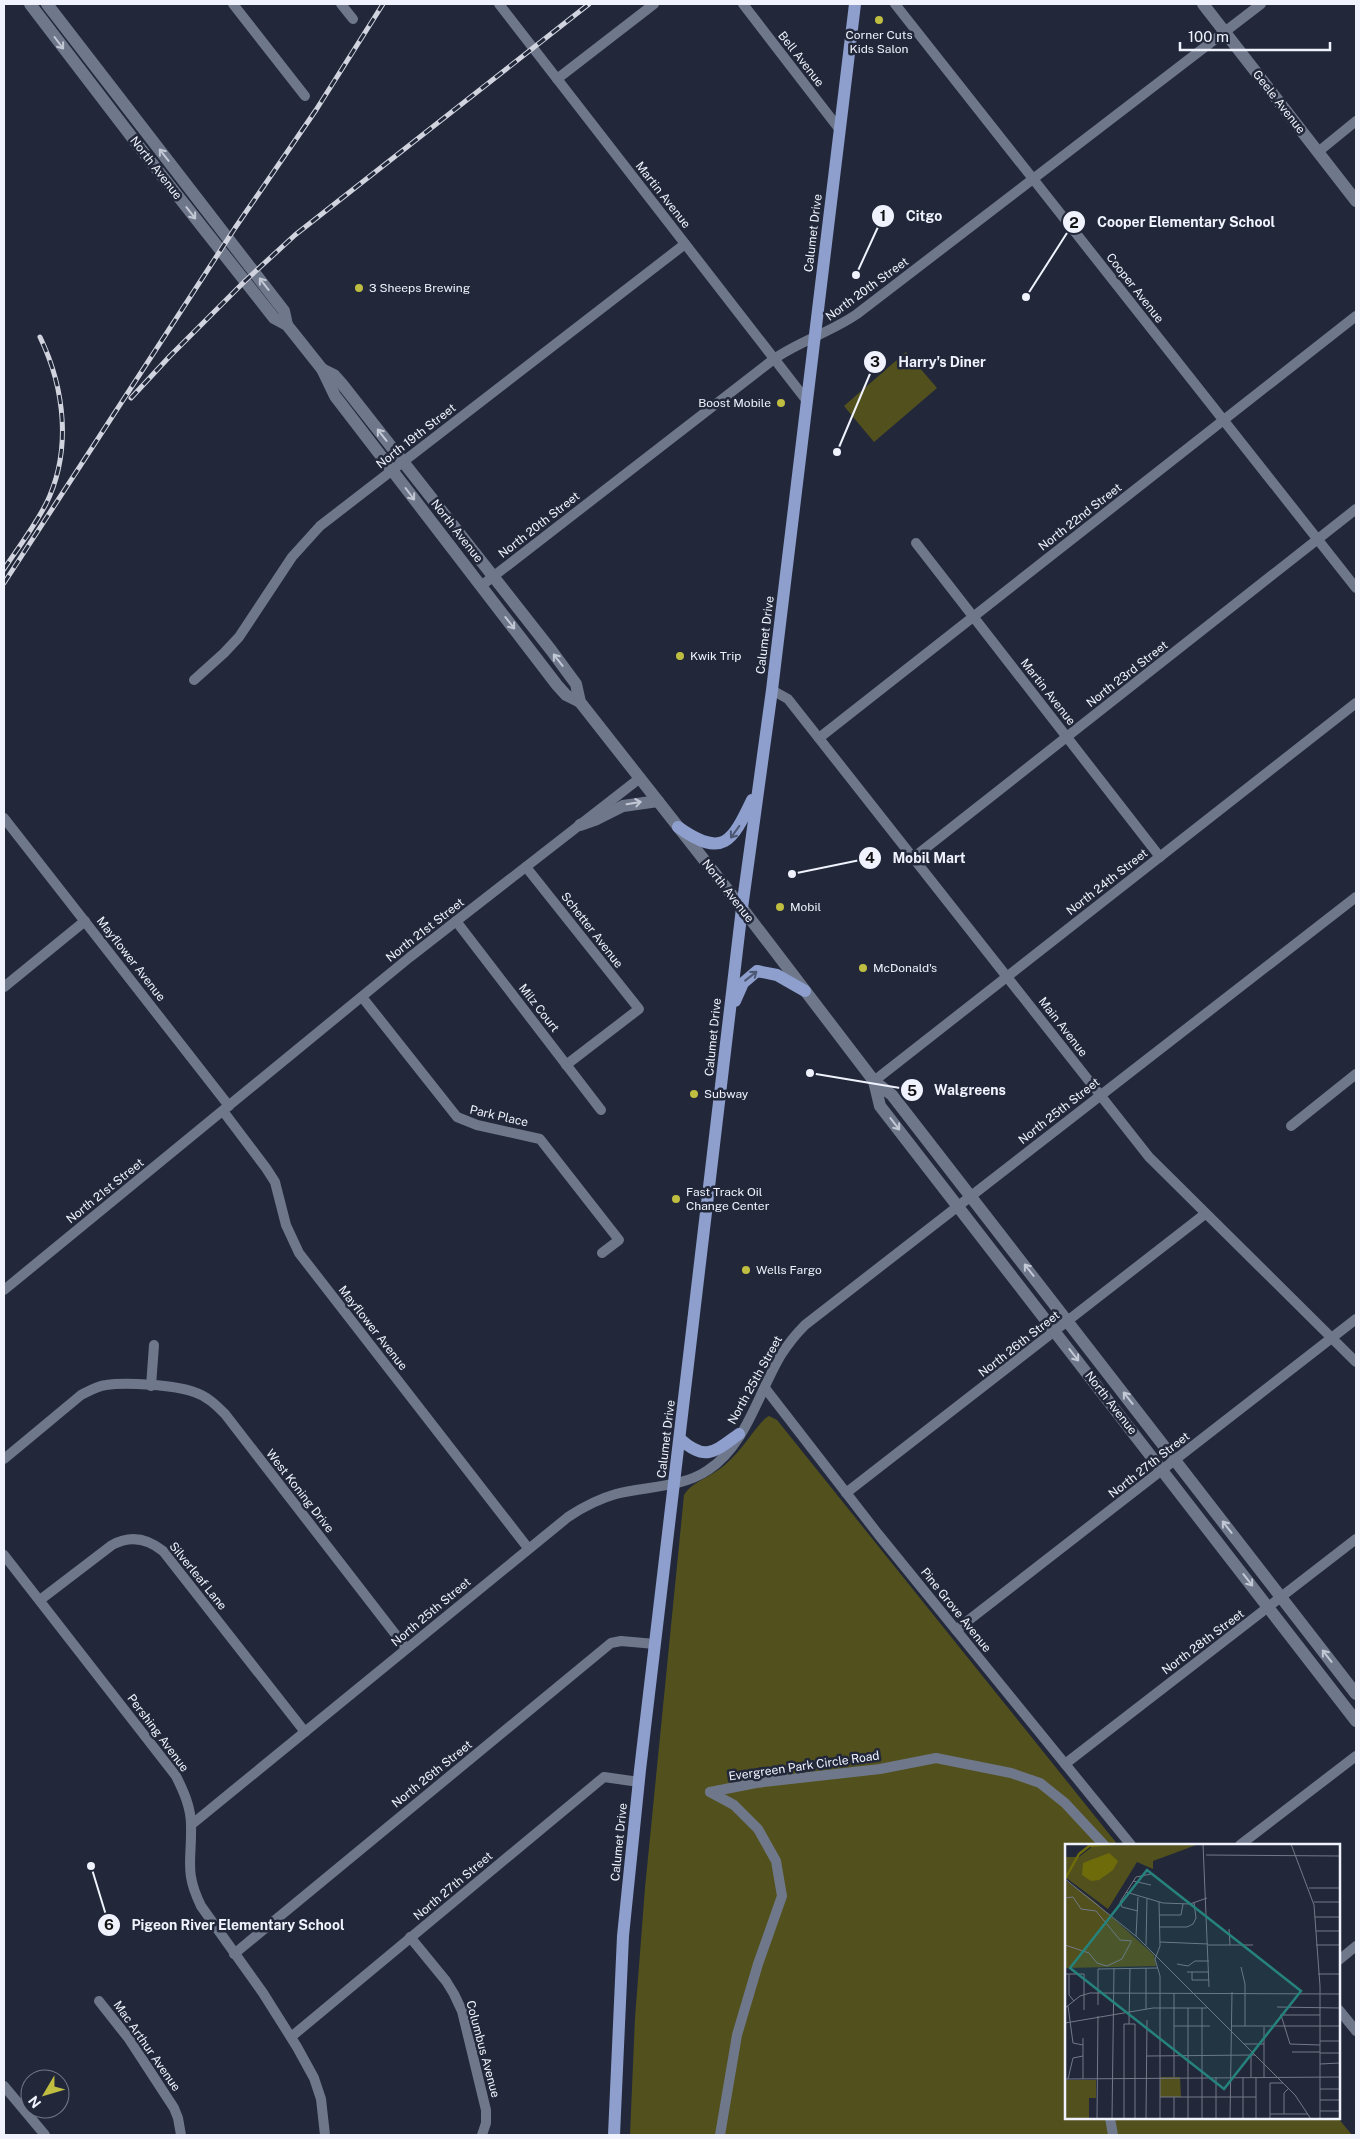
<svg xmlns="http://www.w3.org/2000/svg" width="1360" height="2139" viewBox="0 0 1360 2139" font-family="'Public Sans',sans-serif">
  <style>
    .green { fill: #52511d }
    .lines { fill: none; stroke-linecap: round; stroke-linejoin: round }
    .minor { stroke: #6f778b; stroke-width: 10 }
    .tertiary { stroke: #6f778b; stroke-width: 12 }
    .secondary { stroke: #6f778b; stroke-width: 12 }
    .primary { stroke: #8e9fcd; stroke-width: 12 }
    .rail-casing { stroke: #d1d4df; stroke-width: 5 }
    .rail { stroke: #22283a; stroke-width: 3; stroke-dasharray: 9; stroke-linecap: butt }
    .oneway { stroke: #c3c8d5 }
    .oneway2 { stroke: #4d5875 }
    .poi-dot { fill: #c0be40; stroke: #22283a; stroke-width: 2 }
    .labels { text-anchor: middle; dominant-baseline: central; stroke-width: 5; stroke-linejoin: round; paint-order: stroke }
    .poi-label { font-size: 12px; fill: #f0f3fd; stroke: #22283a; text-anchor: start }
    .street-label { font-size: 12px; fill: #f0f3fd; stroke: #22283a }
    .inset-river { fill: none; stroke: #6e6b0b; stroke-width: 2.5 }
    .inset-road { fill: none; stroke: #747988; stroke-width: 1 }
    .view { fill: #26827c; fill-opacity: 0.15; stroke: #26827c; stroke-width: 2.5 }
    .inset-edge { fill: none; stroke: #f0f3fd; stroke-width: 2.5 }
    .leader { fill: none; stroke: #f0f3fd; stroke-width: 2 }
    .callout-dot { fill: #f0f3fd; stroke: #22283a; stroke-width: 2 }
    .mark-label { font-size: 15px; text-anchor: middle; font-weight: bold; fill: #111 }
    .callout-label { font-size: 14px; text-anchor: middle; font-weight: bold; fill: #f0f3fd; stroke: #22283a; stroke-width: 5; stroke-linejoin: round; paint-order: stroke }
  </style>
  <rect width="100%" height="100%" fill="#22283a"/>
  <g class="green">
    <path d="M906,352L937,388L874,442L844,406Z"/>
    <path d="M769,1416L777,1420L1118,1845H1066V2118H1338L1352,2135H630L635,2018L645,1888L684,1495C690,1484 705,1479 715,1472C722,1468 728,1462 733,1457C743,1448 761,1419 769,1416Z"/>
  </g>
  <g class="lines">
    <g class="minor">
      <path d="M233,4L305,96"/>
      <path d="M341,4L353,19"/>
      <path d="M499,4L807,401"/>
      <path d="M743,4L840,130"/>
      <path d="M895,4L1356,588"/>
      <path d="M557,79L654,4"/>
      <path d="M1318,152L1356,121"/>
      <path d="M916,543L1160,857"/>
      <path d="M481,586L774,359C800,341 831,332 857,314L1261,4"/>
      <path d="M194,680L224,653L239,637L292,557L320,526L685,244"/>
      <path d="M772,690L788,699L1149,1157L1356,1362"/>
      <path d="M819,738L1356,316"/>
      <path d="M4,818L229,1106"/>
      <path d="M913,858L1356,509"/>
      <path d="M526,867L639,1009L566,1065"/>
      <path d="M456,921L601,1110"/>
      <path d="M4,987L85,921"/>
      <path d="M362,997L457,1117L477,1125L540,1139L619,1240L602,1253"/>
      <path d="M874,1081L1356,703"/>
      <path d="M223,1111L266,1168L275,1182L286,1225L299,1253L528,1548"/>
      <path d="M1291,1126L1356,1074"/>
      <path d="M4,1290L410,957L640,778"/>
      <path d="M151,1386L154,1345"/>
      <path d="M765,1388L878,1534L1131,1845"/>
      <path d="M4,1459L81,1395C89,1391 97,1386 106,1385C126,1382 175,1385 194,1392C207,1396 216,1405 225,1414L406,1648"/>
      <path d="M846,1493L1205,1214"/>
      <path d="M4,1555L176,1776C184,1792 191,1808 191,1825C192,1861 184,1871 201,1906L263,1993L297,2047L314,2078L321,2099L325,2135"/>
      <path d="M40,1600L112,1545C130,1535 147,1538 163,1551L305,1732"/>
      <path d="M956,1630L1356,1319"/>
      <path d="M1065,1764L1356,1539"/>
      <path d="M710,1792L756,1783L880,1769L936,1758L1011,1773L1040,1783L1065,1803L1104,1845"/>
      <path d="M710,1792L734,1805L758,1829L776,1861L782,1896L758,1964L737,2035L720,2135"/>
      <path d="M191,1825L568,1517C583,1507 598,1499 616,1494C646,1486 682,1488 708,1470C746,1446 759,1391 781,1355C788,1344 796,1334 805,1325L1356,897"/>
      <path d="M1240,1845L1356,1756"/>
      <path d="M410,1937L446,1981L454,1994L462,2011L486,2110V2123L482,2135"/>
      <path d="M234,1954L611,1643L621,1641L655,1644"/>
      <path d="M1339,1960L1356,1946"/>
      <path d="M99,2001L129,2039L174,2108L178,2118L181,2135"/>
      <path d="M1339,2010L1356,2031"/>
      <path d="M291,2037L604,1777L639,1782"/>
      <path d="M4,2086L45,2135"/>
      <path d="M1110,2118L1113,2135"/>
    </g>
    <path class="tertiary" d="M1203,4L1356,201"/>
    <g class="secondary">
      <path d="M30,4L144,153L274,318L287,325L291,330L322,369L335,396L557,685L566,695L580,702"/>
      <path d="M47,4L284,311L287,325"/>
      <path d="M322,369L334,375L342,384L551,650L576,684L580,702L742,908L874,1081L892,1095L1356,1694"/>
      <path d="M580,825L597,819L623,806L658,801"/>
      <path d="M874,1081L880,1106L1356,1721"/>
    </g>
    <g class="primary">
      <path d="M678,827C723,859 732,842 752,800"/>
      <path d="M735,1001L743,983L757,971L777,975L805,991"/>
      <path d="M680,1439C706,1462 714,1452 739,1434"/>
      <path d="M614,2135L623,1936L640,1770L742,908L772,690L855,4"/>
    </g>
    <g class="rail-casing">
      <g id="rail">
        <path d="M131,398L170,356L245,281L295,235L589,4"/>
        <path d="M4,569C18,548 34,527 46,504C72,451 65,389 40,337"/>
        <path d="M4,583L235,228L316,110L383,4"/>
      </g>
    </g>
    <use href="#rail" class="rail"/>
  </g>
  <defs><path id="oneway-shaft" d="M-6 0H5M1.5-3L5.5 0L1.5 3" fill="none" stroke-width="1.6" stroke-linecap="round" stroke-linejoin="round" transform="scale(1.25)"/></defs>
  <g class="oneway">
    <use href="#oneway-shaft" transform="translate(59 43) rotate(53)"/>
    <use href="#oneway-shaft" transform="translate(164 155) rotate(-128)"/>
    <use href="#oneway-shaft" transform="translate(191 213) rotate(52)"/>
    <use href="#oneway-shaft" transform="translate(264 284) rotate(-128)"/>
    <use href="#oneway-shaft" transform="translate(382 435) rotate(-128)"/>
    <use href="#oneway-shaft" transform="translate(410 494) rotate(53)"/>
    <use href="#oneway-shaft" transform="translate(510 623) rotate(52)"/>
    <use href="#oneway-shaft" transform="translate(558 660) rotate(-128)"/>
    <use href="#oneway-shaft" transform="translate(634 803) rotate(-9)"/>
    <use href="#oneway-shaft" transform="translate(895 1124) rotate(52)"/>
    <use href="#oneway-shaft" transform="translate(1029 1270) rotate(-128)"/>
    <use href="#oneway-shaft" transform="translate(1074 1355) rotate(52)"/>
    <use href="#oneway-shaft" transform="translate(1128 1398) rotate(-128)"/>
    <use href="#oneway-shaft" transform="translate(1227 1527) rotate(-128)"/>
    <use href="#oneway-shaft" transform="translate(1248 1580) rotate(52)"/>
    <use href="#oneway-shaft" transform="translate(1327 1656) rotate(-128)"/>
  </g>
  <g class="oneway2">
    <use href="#oneway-shaft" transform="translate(735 832) rotate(126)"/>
    <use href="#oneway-shaft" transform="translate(751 976) rotate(-38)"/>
  </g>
  <g class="poi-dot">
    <circle cx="879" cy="20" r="5"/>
    <circle cx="359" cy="288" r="5"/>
    <circle cx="781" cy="403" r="5"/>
    <circle cx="680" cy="656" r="5"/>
    <circle cx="780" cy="907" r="5"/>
    <circle cx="863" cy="968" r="5"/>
    <circle cx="694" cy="1094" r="5"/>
    <circle cx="676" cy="1199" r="5"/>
    <circle cx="746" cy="1270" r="5"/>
  </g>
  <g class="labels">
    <g class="poi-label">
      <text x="879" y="35" text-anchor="middle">Corner Cuts<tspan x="879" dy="14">Kids Salon</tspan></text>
      <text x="369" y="288">3 Sheeps Brewing</text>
      <text x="771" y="403" text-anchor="end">Boost Mobile</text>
      <text x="690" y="656">Kwik Trip</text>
      <text x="790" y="907">Mobil</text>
      <text x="873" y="968">McDonald's</text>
      <text x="704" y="1094">Subway</text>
      <text x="686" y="1192">Fast Track Oil<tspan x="686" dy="14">Change Center</tspan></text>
      <text x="756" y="1270">Wells Fargo</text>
    </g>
    <g class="street-label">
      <text transform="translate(801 59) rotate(52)">Bell Avenue</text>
      <text transform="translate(1279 102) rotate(52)">Geele Avenue</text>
      <text transform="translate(156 168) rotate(52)">North Avenue</text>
      <text transform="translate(663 195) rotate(52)">Martin Avenue</text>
      <text transform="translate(813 233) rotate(-83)">Calumet Drive</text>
      <text transform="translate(1135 288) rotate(52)">Cooper Avenue</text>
      <text transform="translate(867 289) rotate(-36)">North 20th Street</text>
      <text transform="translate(416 436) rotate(-38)">North 19th Street</text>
      <text transform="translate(1080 517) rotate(-38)">North 22nd Street</text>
      <text transform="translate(539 525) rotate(-38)">North 20th Street</text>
      <text transform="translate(457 531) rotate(52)">North Avenue</text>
      <text transform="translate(765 635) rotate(-83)">Calumet Drive</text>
      <text transform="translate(1127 674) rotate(-38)">North 23rd Street</text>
      <text transform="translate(1048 692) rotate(52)">Martin Avenue</text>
      <text transform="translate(1107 882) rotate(-38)">North 24th Street</text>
      <text transform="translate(728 891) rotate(52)">North Avenue</text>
      <text transform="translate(425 930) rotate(-38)">North 21st Street</text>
      <text transform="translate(592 930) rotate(52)">Schetter Avenue</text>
      <text transform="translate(131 959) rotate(52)">Mayflower Avenue</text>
      <text transform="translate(539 1008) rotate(52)">Milz Court</text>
      <text transform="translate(1063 1027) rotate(52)">Main Avenue</text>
      <text transform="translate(713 1037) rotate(-84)">Calumet Drive</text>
      <text transform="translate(1059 1111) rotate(-38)">North 25th Street</text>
      <text transform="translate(499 1116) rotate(13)">Park Place</text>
      <text transform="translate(105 1191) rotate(-39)">North 21st Street</text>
      <text transform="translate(373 1328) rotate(52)">Mayflower Avenue</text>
      <text transform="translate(1019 1344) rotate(-38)">North 26th Street</text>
      <text transform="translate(755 1380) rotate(-61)">North 25th Street</text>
      <text transform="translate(1111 1403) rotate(52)">North Avenue</text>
      <text transform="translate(666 1439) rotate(-83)">Calumet Drive</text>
      <text transform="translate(1149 1465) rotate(-38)">North 27th Street</text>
      <text transform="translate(300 1491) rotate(52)">West Koning Drive</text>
      <text transform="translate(198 1576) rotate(51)">Silverleaf Lane</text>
      <text transform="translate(956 1610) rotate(51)">Pine Grove Avenue</text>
      <text transform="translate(431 1612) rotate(-40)">North 25th Street</text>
      <text transform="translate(1203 1642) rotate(-37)">North 28th Street</text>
      <text transform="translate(158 1733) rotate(53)">Pershing Avenue</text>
      <text transform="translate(804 1766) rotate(-8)">Evergreen Park Circle Road</text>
      <text transform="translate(432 1774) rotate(-39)">North 26th Street</text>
      <text transform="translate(619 1842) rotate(-84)">Calumet Drive</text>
      <text transform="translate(453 1886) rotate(-40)">North 27th Street</text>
      <text transform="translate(147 2046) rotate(55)">Mac Arthur Avenue</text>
      <text transform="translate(483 2049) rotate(75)">Columbus Avenue</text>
    </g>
  </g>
  <g transform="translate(1065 1844)">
    <rect width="275" height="275" fill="#22283a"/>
    <path d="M60,0H134L88,17V25L72,18L43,65L0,33V13H14L28,2ZM0,36L29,57L89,111L91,122L0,124ZM95,233H115L116,253H95ZM0,236H31V254H24V275H0Z" fill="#52511d"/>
    <path d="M44,9L53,17L48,26L34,36L26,37L17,31L18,19Z" fill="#6e6b0b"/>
    <path class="inset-river" d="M0,35L14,10L24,2L48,0"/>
    <path class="inset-road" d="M138,0L144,143M226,0L249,61L255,142V275M141,11L275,12M0,35L72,93L230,251L246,275M68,37L86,41M244,44H275M61,48L98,59L125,60L142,54M0,54L8,53L16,65L31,67L55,96L67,97M94,58L95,102L90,115L95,132V275M249,58H275M73,67L57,63L55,58L71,33L86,30M94,71H116L118,60M250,73H275M128,80L131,74L129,58M94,83H122L128,80M164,85L165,101M251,87H275M71,92L73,53M95,98L143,100M0,101L24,109L32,119L42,122L57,115L66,98M81,101L82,54M143,101H188M251,101H275M112,120L123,122L130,117H144M176,123L180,140V182M122,128H144M127,128V136H144M0,130H19V166M4,130V151L9,157M253,130H275M109,149V233M33,161V125L93,124M3,162L8,199L18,201M212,163L275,164M0,164L15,152L25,149L275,150M123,164V275M137,164V275M81,165V124M215,171H255M216,171L225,200L255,201M0,179L88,164H142M64,180L65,124M109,182H145M166,182H275M18,194V235M255,197H275M179,200H199M227,208H255M255,209H275M82,212L190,211M255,220L275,219M151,233V275M178,233V275M186,233V211M199,233V183M0,235L275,233M3,235L8,214L18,212M255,245H275M95,253H191M255,256H275M255,267H275M205,270H243M219,270V249L224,244M32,275L33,172M47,275L49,124M59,275V180H70V275M81,275L82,176M109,275V253M137,275H178M165,275L167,148M191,275V233M205,275V239H218"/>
    <path class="view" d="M82,26L236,147L159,245L5,124Z"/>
    <rect width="275" height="275" class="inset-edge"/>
  </g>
  <path class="leader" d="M856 275L883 216M1026 297L1074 222M837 452L875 362M792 874L870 858M810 1073L912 1090M91 1866L109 1925"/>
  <g class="callout-dot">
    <circle cx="856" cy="275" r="5"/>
    <circle cx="1026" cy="297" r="5"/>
    <circle cx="837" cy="452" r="5"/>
    <circle cx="792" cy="874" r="5"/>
    <circle cx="810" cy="1073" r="5"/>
    <circle cx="91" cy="1866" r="5"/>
    <circle cx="883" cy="216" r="12"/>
    <circle cx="1074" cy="222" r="12"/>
    <circle cx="875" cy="362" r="12"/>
    <circle cx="870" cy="858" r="12"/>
    <circle cx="912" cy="1090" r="12"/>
    <circle cx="109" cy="1925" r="12"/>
  </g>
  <g class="mark-label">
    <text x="883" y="221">1</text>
    <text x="1074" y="228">2</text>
    <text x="875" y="367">3</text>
    <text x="870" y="863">4</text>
    <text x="912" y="1096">5</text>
    <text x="109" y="1930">6</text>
  </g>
  <g class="callout-label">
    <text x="924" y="221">Citgo</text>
    <text x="1186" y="227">Cooper Elementary School</text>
    <text x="942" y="367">Harry's Diner</text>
    <text x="929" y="863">Mobil Mart</text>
    <text x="970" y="1095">Walgreens</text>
    <text x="238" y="1930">Pigeon River Elementary School</text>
  </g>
  <rect width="1360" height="2139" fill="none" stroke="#f0f3fd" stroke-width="10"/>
  <g transform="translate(45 2094) rotate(232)"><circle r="24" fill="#22283a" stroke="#747988"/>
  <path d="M0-4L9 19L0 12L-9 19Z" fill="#c0be40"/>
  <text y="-8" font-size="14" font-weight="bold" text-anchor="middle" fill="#f0f3fd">N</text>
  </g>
  <path d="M1180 42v8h150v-8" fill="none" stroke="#f0f3fd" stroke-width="2.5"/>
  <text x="1188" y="42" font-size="15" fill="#f0f3fd" stroke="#22283a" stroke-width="4" paint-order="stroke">100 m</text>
</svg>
